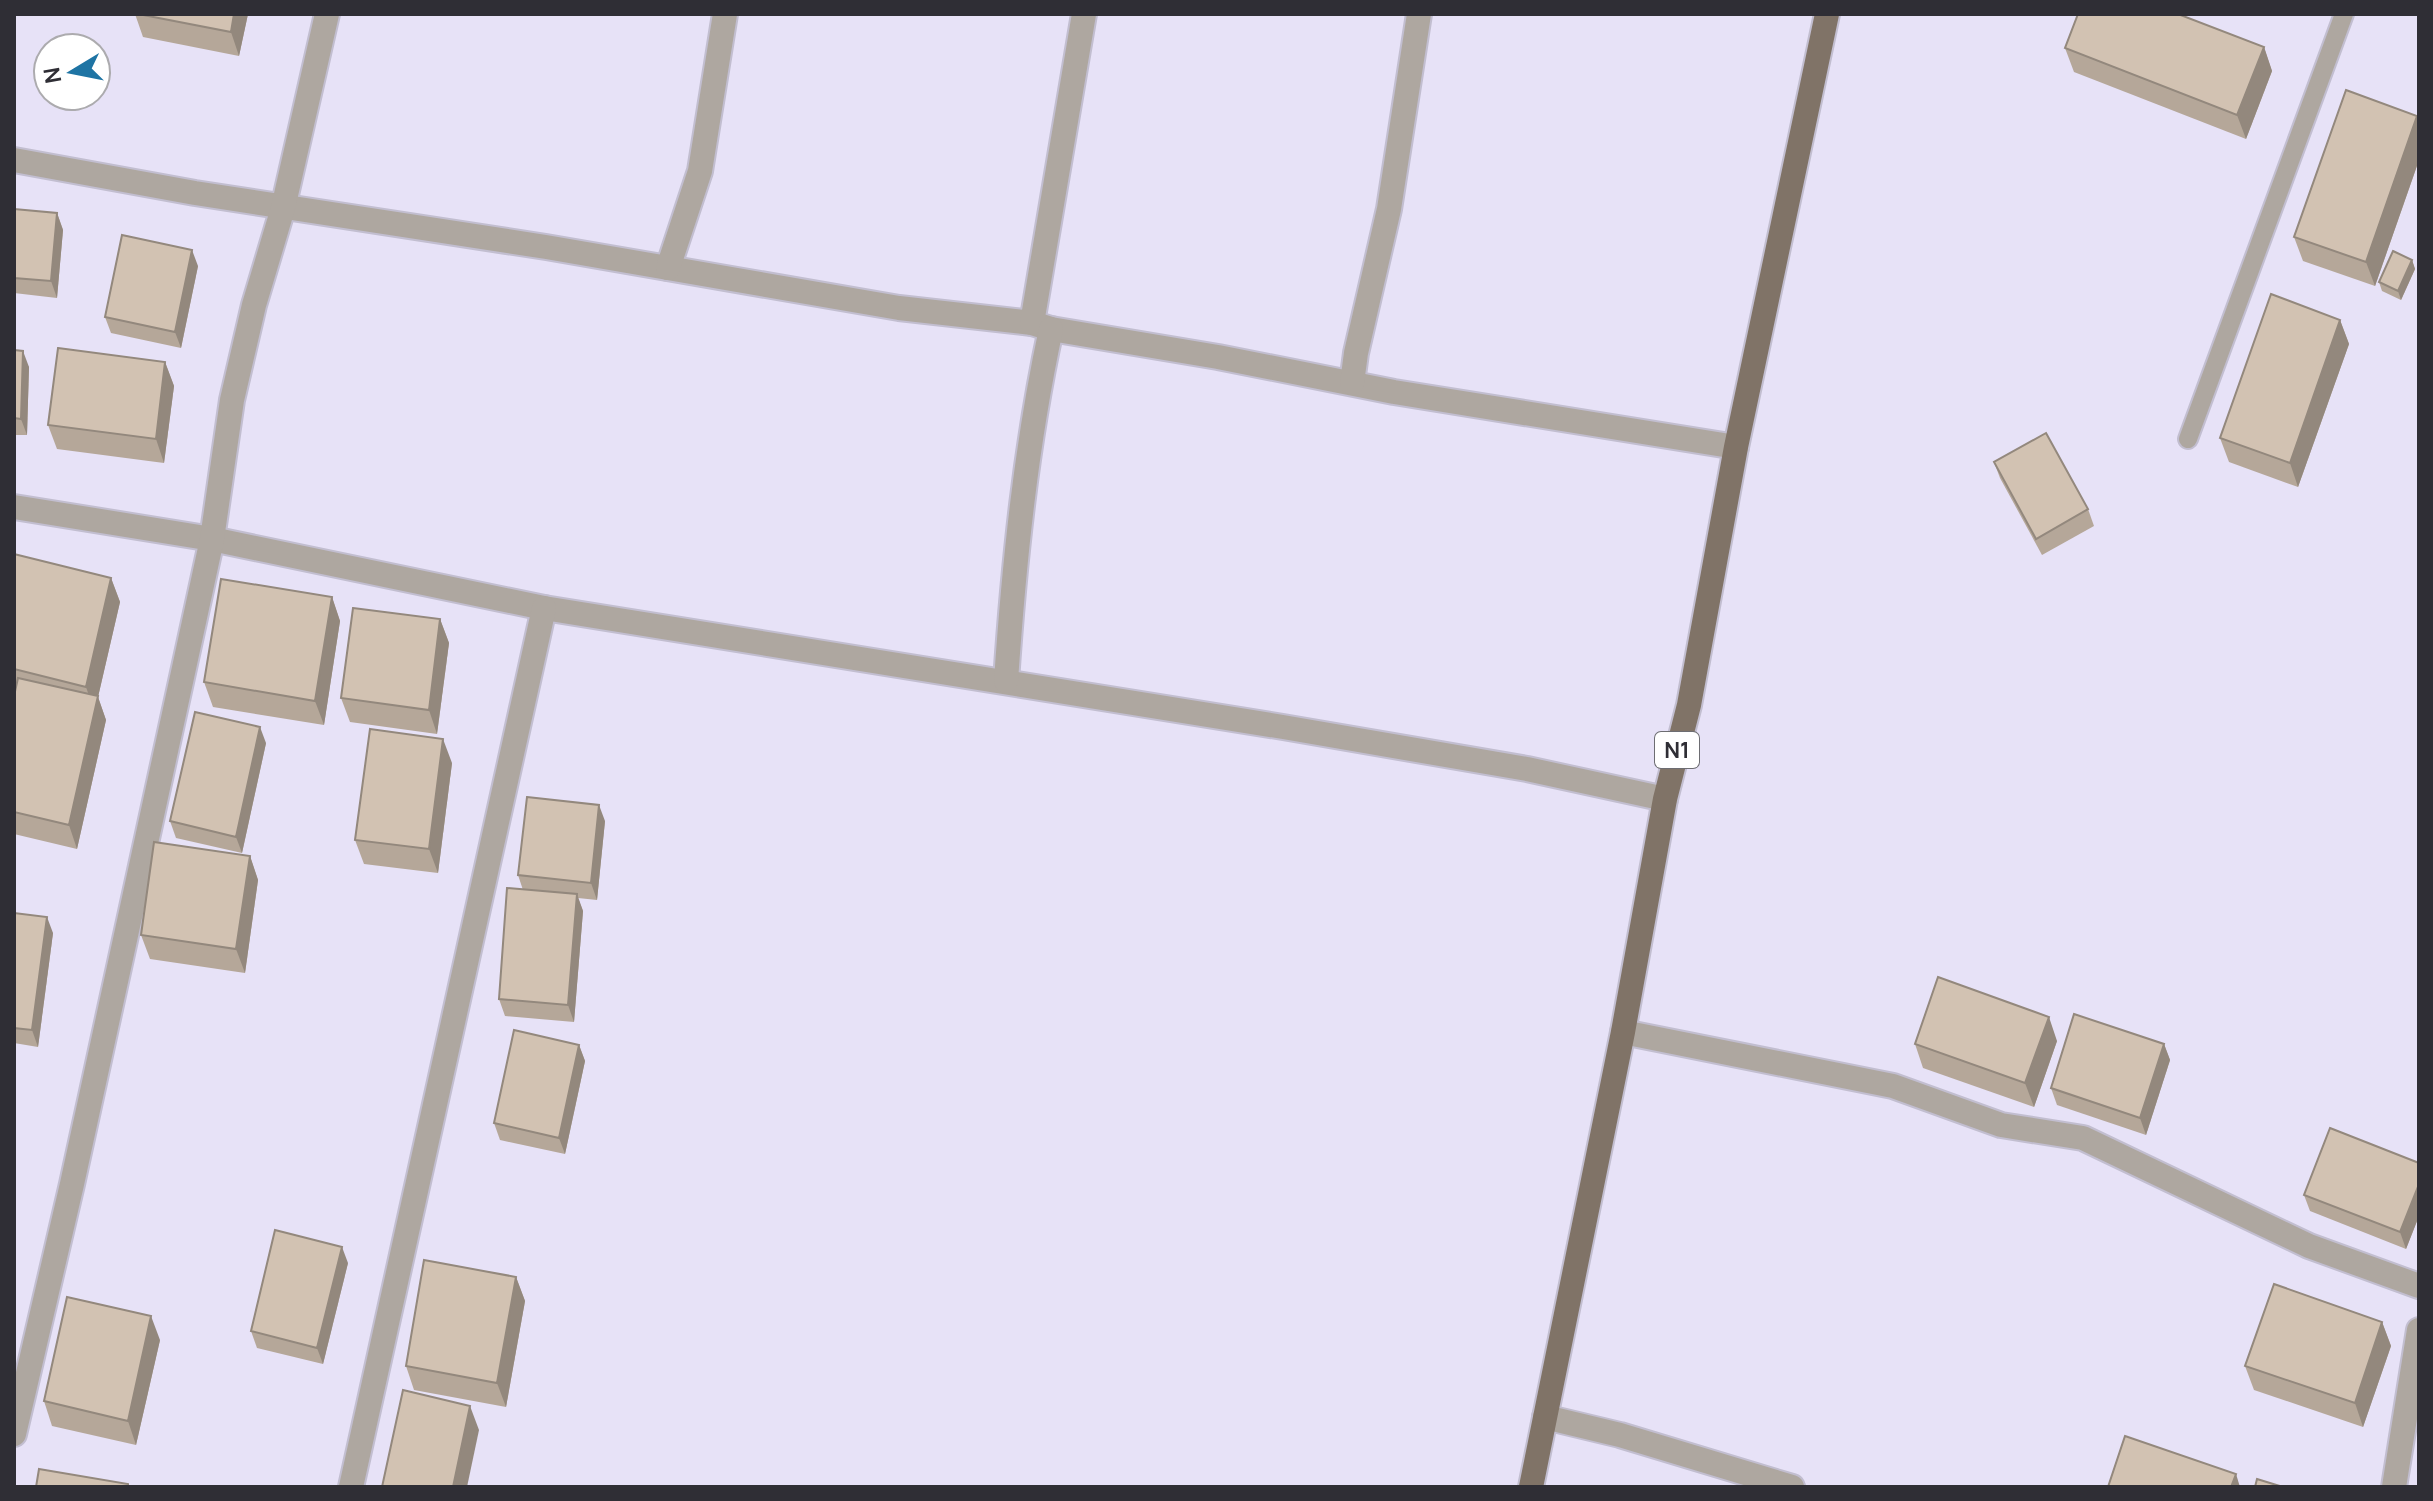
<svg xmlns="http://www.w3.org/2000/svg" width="2433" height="1501" viewBox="0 0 2433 1501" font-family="Manrope,sans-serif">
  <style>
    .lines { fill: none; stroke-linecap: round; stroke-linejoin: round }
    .lane-casing { stroke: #c2bed0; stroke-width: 22 }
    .street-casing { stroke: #c2bed0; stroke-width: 28 }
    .primary-casing { stroke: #c2bed0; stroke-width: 28 }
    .lane { stroke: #aea7a0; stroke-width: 18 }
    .street { stroke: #aea7a0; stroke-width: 24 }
    .primary { stroke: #807367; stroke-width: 24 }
    .wall { fill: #b5a799 }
    .shaded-wall { fill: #93887d }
    .building { fill: #d2c2b2; stroke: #93887d; stroke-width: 2 }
    .labels { text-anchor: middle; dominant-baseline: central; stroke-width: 6; stroke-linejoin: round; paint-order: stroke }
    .shield { fill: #fff; stroke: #6d6d72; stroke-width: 2 }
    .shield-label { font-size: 22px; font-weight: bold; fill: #2f2e35 }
  </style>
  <rect width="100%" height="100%" fill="#e7e2f7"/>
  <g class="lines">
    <g class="lane-casing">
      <path id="lane" d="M2188,439L2344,14"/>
    </g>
    <g class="street-casing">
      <g id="street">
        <path d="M14,160L195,193L546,247L899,308L1032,323L1051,329L1218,357L1394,392L1736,447"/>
        <path d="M668,268L700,171L725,14"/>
        <path d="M1032,323L1084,14"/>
        <path d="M1352,383L1356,353L1389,209L1419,14"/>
        <path d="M14,507L212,539L544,608L1283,727L1527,769L1665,799"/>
        <path d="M1006,681C1014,563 1026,445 1051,329"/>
        <path d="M1623,1032L1893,1086L2001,1125L2083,1138L2309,1246L2419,1286"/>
        <path d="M1545,1417L1620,1435L1792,1487"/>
        <path d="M14,1434L72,1184L212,539L232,400L254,305L283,208L327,14"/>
        <path d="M351,1487L544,608"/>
        <path d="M2394,1487L2419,1330"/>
      </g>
    </g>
    <g class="primary-casing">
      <path id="primary" d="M1531,1487L1623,1032L1665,799L1689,705L1736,447L1827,14"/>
    </g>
    <use href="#lane" class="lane"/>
    <use href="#street" class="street"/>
    <use href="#primary" class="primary"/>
  </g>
  <g class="wall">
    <path d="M135,14H248L239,56L143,37Z"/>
    <path d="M2264,47L2272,71L2246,139L2074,72L2065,48Z"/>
    <path d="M2417,116L2419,121V160L2375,286L2303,261L2294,237Z"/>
    <path d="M14,209L57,213L63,230L57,298L14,293Z"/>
    <path d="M2412,260L2415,269L2401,300L2382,291L2379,282Z"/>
    <path d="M198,266L181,348L111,333L105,317Z"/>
    <path d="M2340,320L2349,344L2298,487L2229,462L2220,438Z"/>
    <path d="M14,350L29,367L27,435H14Z"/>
    <path d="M165,362L174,386L164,463L57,449L48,425Z"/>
    <path d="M1994,462L2088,509L2094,526L2042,555L2000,478Z"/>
    <path d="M14,554L111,578L120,602L98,697L106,720L77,849L14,834Z"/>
    <path d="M332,597L340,621L324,725L213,707L204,682Z"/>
    <path d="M440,619L449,643L437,734L350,722L341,698Z"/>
    <path d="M266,743L242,853L176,838L170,821Z"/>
    <path d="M452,763L438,873L364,864L355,840Z"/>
    <path d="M605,821L597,900L578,898L583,911L574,1022L505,1016L499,999L523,890L518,875Z"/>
    <path d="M250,856L258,880L245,973L150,959L141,935Z"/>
    <path d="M14,913L53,933L38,1047L14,1043Z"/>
    <path d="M2057,1041L2034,1107L1923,1068L1915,1044Z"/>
    <path d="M2164,1044L2170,1060L2146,1135L2057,1105L2051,1088Z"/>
    <path d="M579,1045L585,1061L565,1154L500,1140L494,1123Z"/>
    <path d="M2419,1163V1216L2406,1249L2310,1211L2304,1195Z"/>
    <path d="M348,1263L323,1364L257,1348L251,1331Z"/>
    <path d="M516,1277L525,1301L506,1407L414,1390L406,1366Z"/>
    <path d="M2382,1322L2391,1346L2363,1427L2254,1390L2245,1366Z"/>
    <path d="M160,1340L136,1445L52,1426L44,1401Z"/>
  </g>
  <g class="shaded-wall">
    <path d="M234,14H248L239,56L231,32Z"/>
    <path d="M2264,47L2272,71L2246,139L2237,115Z"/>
    <path d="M2417,116L2419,121V160L2375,286L2366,262Z"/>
    <path d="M57,213L63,230L57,298L51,281Z"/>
    <path d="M192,250L198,266L181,348L175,332Z"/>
    <path d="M2412,260L2415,269L2401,300L2398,291Z"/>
    <path d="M2340,320L2349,344L2298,487L2290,463Z"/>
    <path d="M23,351L29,367L27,435L21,419Z"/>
    <path d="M165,362L174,386L164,463L156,439Z"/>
    <path d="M111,578L120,602L98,697L106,720L77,849L69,825L94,710L86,687Z"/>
    <path d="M332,597L340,621L324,725L315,701Z"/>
    <path d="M440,619L449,643L437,734L429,710Z"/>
    <path d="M260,727L266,743L242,853L236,837Z"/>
    <path d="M443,739L452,763L438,873L429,849Z"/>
    <path d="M599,805L605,821L597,900L591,883Z"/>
    <path d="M250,856L258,880L245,973L236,949Z"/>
    <path d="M577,894L583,911L574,1022L568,1005Z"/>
    <path d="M47,917L53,933L38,1047L32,1030Z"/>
    <path d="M2049,1017L2057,1041L2034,1107L2025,1083Z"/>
    <path d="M2164,1044L2170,1060L2146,1135L2140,1118Z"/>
    <path d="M579,1045L585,1061L565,1154L559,1138Z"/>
    <path d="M2419,1184V1216L2406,1249L2400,1232Z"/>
    <path d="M342,1247L348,1263L323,1364L317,1348Z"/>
    <path d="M516,1277L525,1301L506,1407L497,1383Z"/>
    <path d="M151,1316L160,1340L136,1445L128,1421Z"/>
    <path d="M2382,1322L2391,1346L2363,1427L2355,1403Z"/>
    <path d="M470,1406L479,1430L467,1487H453Z"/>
    <path d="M2236,1474L2240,1487H2231Z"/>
  </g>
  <g class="building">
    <path d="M138,14H234L231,32Z"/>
    <path d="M2078,14H2178L2264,47L2237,115L2065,48Z"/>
    <path d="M2346,90L2417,116L2366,262L2294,237Z"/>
    <path d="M14,209L57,213L51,281L14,278Z"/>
    <path d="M122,235L192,250L175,332L105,317Z"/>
    <path d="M2393,251L2412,260L2398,291L2379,282Z"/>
    <path d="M2271,294L2340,320L2290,463L2220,438Z"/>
    <path d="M58,348L165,362L156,439L48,425Z"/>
    <path d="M14,350L23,351L21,419L14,418Z"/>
    <path d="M2046,433L2088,509L2036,539L1994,462Z"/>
    <path d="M14,554L111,578L86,687L14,669Z"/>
    <path d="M221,579L332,597L315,701L204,682Z"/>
    <path d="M353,608L440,619L429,710L341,698Z"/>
    <path d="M18,678L98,696L69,825L14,812V696Z"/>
    <path d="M195,712L260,727L236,837L170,821Z"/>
    <path d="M370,729L443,739L429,849L355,840Z"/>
    <path d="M527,797L599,805L591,883L518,875Z"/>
    <path d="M154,842L250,856L236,949L141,935Z"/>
    <path d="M507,888L577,894L568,1005L499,999Z"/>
    <path d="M14,913L47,917L32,1030L14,1028Z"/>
    <path d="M1938,977L2049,1017L2025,1083L1915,1044Z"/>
    <path d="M2074,1014L2164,1044L2140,1118L2051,1088Z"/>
    <path d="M514,1030L579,1045L559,1138L494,1123Z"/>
    <path d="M2330,1128L2419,1163V1184L2400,1232L2304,1195Z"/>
    <path d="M275,1230L342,1247L317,1348L251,1331Z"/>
    <path d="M424,1260L516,1277L497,1383L406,1366Z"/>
    <path d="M2274,1284L2382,1322L2355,1403L2245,1366Z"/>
    <path d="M67,1297L151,1316L128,1421L44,1401Z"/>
    <path d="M403,1390L470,1406L453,1487H382Z"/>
    <path d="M2125,1436L2236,1474L2231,1487H2108Z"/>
    <path d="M39,1469L128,1484V1487H36Z"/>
    <path d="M2257,1479L2283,1487H2255Z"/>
  </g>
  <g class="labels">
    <rect class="shield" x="1655" y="732" width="44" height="36" rx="6"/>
    <g class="shield-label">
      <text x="1677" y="750">N1</text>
    </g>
  </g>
  <rect width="2433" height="1501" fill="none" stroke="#2f2e35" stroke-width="32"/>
  <g transform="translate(72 72) rotate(260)"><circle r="38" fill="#ffffff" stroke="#acabae" stroke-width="2"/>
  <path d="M0-6L14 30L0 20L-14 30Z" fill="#1e74a4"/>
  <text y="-12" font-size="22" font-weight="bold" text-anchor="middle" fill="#2f2e35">N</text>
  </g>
</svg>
